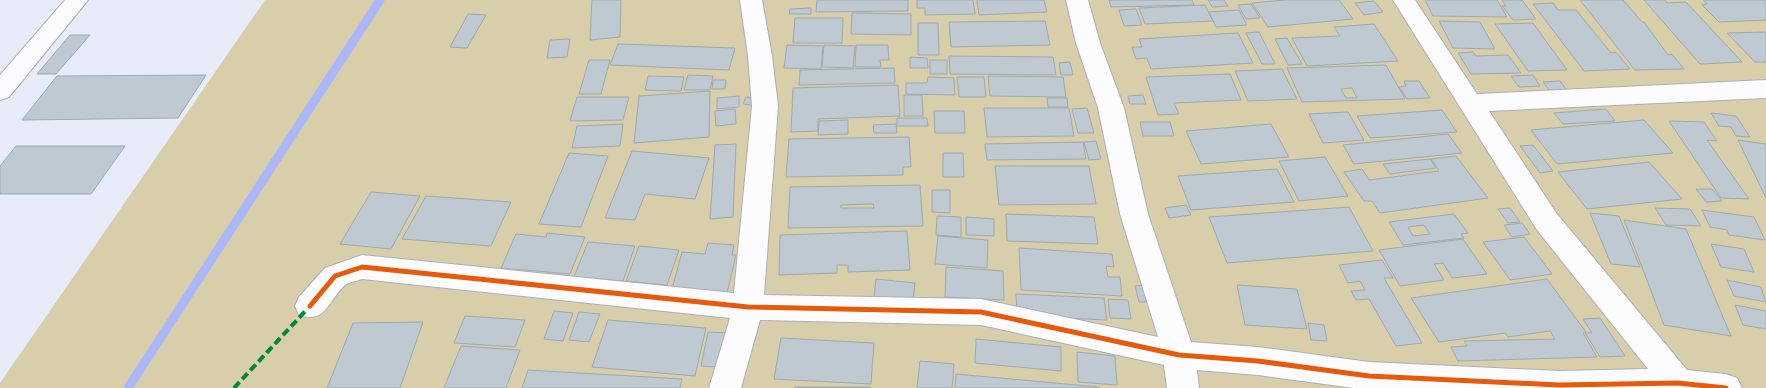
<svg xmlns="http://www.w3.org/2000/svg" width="1766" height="388" viewBox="0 0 1766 388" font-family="'Source Serif 4',serif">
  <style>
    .green { fill: #d8cea9 }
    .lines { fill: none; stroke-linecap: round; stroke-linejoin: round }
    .stream { stroke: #aab8fa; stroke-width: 9 }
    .building { fill: #bec9d1; stroke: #9fa9b1; fill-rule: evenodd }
    .minor-casing { stroke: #abaeba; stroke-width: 2 }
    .minor { fill: #fcfcfe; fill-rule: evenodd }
    .quiet { stroke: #00873e; stroke-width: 4; stroke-dasharray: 8 4; stroke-linecap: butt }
    .cycleway-casing { stroke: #fff; stroke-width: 8 }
    .cycleway { stroke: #e8590c; stroke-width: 5 }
  </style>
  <rect width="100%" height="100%" fill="#e8ecf9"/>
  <path class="green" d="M265,0H1766V388H0V383Z"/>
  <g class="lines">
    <path class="stream" d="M128,388L380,0"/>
  </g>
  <g class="building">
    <path d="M592,0H621L620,37L590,40Z"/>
    <path d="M817,0H908V11L816,12Z"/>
    <path d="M917,0H973L975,14L925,15V8H917Z"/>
    <path d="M977,0H1044L1047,12L979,15Z"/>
    <path d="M1109,0H1192L1194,5L1111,7Z"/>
    <path d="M1208,0H1224L1228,6L1212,7Z"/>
    <path d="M1285,0H1339L1353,19L1268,27L1252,3Z"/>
    <path d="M1425,0H1497L1507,17L1433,16Z"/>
    <path d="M1502,0H1522L1536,19L1513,20L1502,6H1506Z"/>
    <path d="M1580,0H1623L1642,22H1644L1668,55L1672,54L1684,69L1635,70Z"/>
    <path d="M1644,0H1665L1667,3L1686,2L1742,62L1700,64Z"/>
    <path d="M1703,0H1766V20L1719,22L1702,5L1707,4Z"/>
    <path d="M1374,1L1383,12L1364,15L1355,3Z"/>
    <path d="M1553,3L1558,10H1576L1611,53L1616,52L1630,69L1584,71L1533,4Z"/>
    <path d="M1251,4L1260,18L1246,19L1238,5Z"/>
    <path d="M1205,5L1213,21L1145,24L1139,8Z"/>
    <path d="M811,8V14H789L790,9Z"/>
    <path d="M1136,9L1142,25L1124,26L1119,10Z"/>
    <path d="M1239,10L1247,25L1216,27L1209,12Z"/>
    <path d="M852,13L911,14V35L851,34Z"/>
    <path d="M468,14L486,15L467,48L450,47Z"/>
    <path d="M795,18H843L842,43H793Z"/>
    <path d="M1045,21L1050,45L951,47L949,22Z"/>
    <path d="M1439,21L1480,22L1495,49L1453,48Z"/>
    <path d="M918,23H938L939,55H918Z"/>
    <path d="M1533,23L1567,70L1528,71L1495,24Z"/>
    <path d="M1374,24L1398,61L1307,66L1292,38L1340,36L1334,27Z"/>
    <path d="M1259,32L1275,64H1262L1246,33Z"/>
    <path d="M1766,32V62H1755L1727,33Z"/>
    <path d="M1238,33L1253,63L1151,69L1147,58L1136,59L1132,47H1142L1139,39Z"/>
    <path d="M70,35H90L56,74H37Z"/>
    <path d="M1287,38L1302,64L1288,65L1275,39Z"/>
    <path d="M570,39L567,57L547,58L550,40Z"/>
    <path d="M618,44L735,48L729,70L610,65Z"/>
    <path d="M787,45L823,46L821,69L784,68Z"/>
    <path d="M824,45L855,46L853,68L822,67Z"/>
    <path d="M856,45H888L889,60H880L881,67H855Z"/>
    <path d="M1473,52L1476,56L1508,55L1521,73L1471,74L1458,53Z"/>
    <path d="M949,56L1053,57L1056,75L950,74Z"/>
    <path d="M910,57L927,58L928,68H910Z"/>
    <path d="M589,60H610L601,94H579Z"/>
    <rect x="930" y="60" width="17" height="14"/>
    <path d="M1070,62L1073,75H1061L1059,63Z"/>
    <path d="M1386,65L1405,99L1302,102L1287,68ZM1352,88L1357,98H1346L1341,89Z"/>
    <path d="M894,68L895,83L799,85L800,70Z"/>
    <path d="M1282,69L1297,99L1248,101L1235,71Z"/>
    <path d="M1230,74L1241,100L1174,103L1179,114L1158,115L1146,77Z"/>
    <path d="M206,75L178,118L22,120L57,76Z"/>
    <path d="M688,75L713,76L710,90H684Z"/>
    <path d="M1533,75L1540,86L1519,87L1511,76Z"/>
    <path d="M648,76L684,77L681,91L645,90Z"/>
    <path d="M988,76L1063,77L1066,97L990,96Z"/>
    <path d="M928,77L954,78L955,95L906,94V83H927Z"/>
    <path d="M957,77H984L986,97H959Z"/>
    <path d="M713,80H726L725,89H712Z"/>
    <path d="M1404,81H1419L1430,98L1407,99L1399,87L1406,86Z"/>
    <path d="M1560,81L1570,94L1553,95L1543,82Z"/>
    <path d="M898,85L900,116L818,119V131L791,132L793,88Z"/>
    <path d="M710,91L709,137L634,143L639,96Z"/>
    <path d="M904,95H922L923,116H904Z"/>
    <path d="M1143,95L1146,104H1130L1128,96Z"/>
    <path d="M739,96V107L717,109V98Z"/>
    <path d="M577,97H629L623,120L570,121Z"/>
    <path d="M746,97L761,99L759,106L743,104Z"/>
    <path d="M1047,98H1067L1068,107H1048Z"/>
    <path d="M984,108H1069L1074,136L987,137Z"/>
    <path d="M1087,108L1094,133H1078L1072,109Z"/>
    <path d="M735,109L736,124L716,126L715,111Z"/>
    <path d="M1606,109L1615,121L1563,124L1554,113Z"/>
    <path d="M1442,110L1457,132L1370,138L1357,116Z"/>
    <path d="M934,111H964L965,133H935Z"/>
    <path d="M1348,112L1364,140L1323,143L1309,114Z"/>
    <path d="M1711,113L1736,116L1750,137L1736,136L1731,127L1719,126Z"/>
    <path d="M897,118H927L928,126H897Z"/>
    <path d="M848,120V134L818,135L819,121Z"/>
    <path d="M1644,120L1673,153L1557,164L1531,130Z"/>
    <path d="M1669,121L1704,122L1717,141L1707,140L1749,199L1721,198Z"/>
    <path d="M1140,122H1170L1174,136H1143Z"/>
    <path d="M623,124L620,146L572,148L577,126Z"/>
    <path d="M896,124L897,133H874L873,125Z"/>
    <path d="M1271,124L1289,157L1201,164L1186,131Z"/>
    <path d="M1448,134L1462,153L1354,164L1343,145Z"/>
    <path d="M909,137L911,167H903V175L786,177L789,139Z"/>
    <path d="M1738,140L1766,144V198Z"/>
    <path d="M1096,141L1101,159L1089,160L1084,142Z"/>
    <path d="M1083,142L1086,159L987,160L985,144Z"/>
    <path d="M736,144L733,217L710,219L715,145Z"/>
    <path d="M1533,145L1553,171L1540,173L1520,146Z"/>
    <path d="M16,146H125L91,194H0V166Z"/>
    <path d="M632,151L709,158L695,199L645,194L635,220L605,218Z"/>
    <path d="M569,153L608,156L581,227L539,224Z"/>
    <path d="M943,153H963L964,177H943Z"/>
    <path d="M1456,156L1488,198L1380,213L1372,201H1364L1344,172L1362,169L1369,180L1439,171L1431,159Z"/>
    <path d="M1325,157L1348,196L1299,201L1279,161Z"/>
    <path d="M1430,159L1436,168L1390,174L1383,164Z"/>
    <path d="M1649,162L1682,199L1587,209L1558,172Z"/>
    <path d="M995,166H1089L1096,204L999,205Z"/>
    <path d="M1277,169L1294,202L1191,210L1178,176Z"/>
    <path d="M920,185L923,226L788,228L790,187ZM873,204L874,208H841V205Z"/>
    <path d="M1696,189H1712L1722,201L1706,202Z"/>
    <path d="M932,190H950V213L932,212Z"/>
    <path d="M371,192L420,196L391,249L340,244Z"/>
    <path d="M426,196L511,202L491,246L402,239Z"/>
    <path d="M1186,205L1191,215L1169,218L1165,208Z"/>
    <path d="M1349,207L1373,251L1227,263L1209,217Z"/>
    <path d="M1510,208L1520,222L1508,223L1498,209Z"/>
    <path d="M1655,208L1690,209L1701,226L1666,225Z"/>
    <path d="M1702,210L1754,217L1765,240L1729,235L1727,230L1710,227Z"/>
    <path d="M1590,213L1619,216L1640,267L1611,264Z"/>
    <path d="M1006,214L1094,217L1098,244L1007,241Z"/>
    <path d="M1454,214L1468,233L1461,234L1464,238L1403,245L1389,222ZM1424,225L1430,234L1413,236L1408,227Z"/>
    <path d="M937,216L961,217V237L936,235Z"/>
    <path d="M966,217L994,219V236L966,235Z"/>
    <path d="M1624,220L1686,229L1731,336L1664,325Z"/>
    <path d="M1522,223L1530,234L1512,237L1504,225Z"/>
    <path d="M907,231L910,270L848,272V265H837V273L779,275L780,235Z"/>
    <path d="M547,233L585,237L570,274L501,268L516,234L546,237Z"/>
    <path d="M938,236L988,240L987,268L935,264Z"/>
    <path d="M1524,237L1552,274L1510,280L1483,242Z"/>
    <path d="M1463,239L1487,274L1452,278L1443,263L1434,264L1444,280L1400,286L1379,250Z"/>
    <path d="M588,242L635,246L623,281L574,277Z"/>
    <path d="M708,243L734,245L732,255H736L727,293L672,289L682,252L705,254Z"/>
    <path d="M1711,244L1744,249L1754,272L1721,267Z"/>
    <path d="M639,246L679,250L667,285L626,281Z"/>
    <path d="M1019,248L1112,254L1114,267L1106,266L1108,277H1120L1122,296L1021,290Z"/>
    <path d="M1382,260L1393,278H1384L1422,343L1396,346L1369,299L1356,300L1351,291L1365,290L1360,281L1348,283L1339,265Z"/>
    <path d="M946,267L1003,271L1004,300L945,297Z"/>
    <path d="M876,279L915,283L913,301L874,297Z"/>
    <path d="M1547,279L1586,332L1583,333L1597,357L1458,361L1451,347L1467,346L1464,341L1555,339L1550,331L1508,337L1505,333L1439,342L1411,298Z"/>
    <path d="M1727,280L1761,287L1766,302L1734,296Z"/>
    <path d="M1150,285L1155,302H1139L1135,286Z"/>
    <path d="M1237,285L1297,289L1307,329L1245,325Z"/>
    <path d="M1016,294L1104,298L1107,320L1017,316Z"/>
    <path d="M1108,299L1128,300L1131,319L1110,318Z"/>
    <path d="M1735,305L1766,311V329L1743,325Z"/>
    <path d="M554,311L573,313L563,341L544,339Z"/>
    <path d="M579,312L600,314L589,342L569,340Z"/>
    <path d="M465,316L525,320L515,347L454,343Z"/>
    <path d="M1600,318L1625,356L1600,357L1585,333H1592L1583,319Z"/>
    <path d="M608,320L706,328L695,376L592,367Z"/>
    <path d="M423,322L400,388H327L353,323Z"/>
    <path d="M1308,323L1324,325L1327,341L1311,340Z"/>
    <path d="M708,332L728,333L720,367L701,366Z"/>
    <path d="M781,338L874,343L871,384L774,379Z"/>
    <path d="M976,339L1061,347V371L975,363Z"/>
    <path d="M461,346L520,350L506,388H444Z"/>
    <path d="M1077,352L1115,356L1117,385L1078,382Z"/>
    <path d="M920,361L954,364L952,388H917Z"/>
    <path d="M528,370L682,379L680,388H522Z"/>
    <path d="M956,374L1099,387V388H955Z"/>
    <rect x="795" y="387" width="75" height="1"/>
  </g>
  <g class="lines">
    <g class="minor-casing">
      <g id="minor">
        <path d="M65,0H88L9,97L0,100V75Z"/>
        <path d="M740,0H762L772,56L778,106L764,295L981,299L1158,337L1120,214L1098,108L1076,43L1066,0H1088L1100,43L1124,108L1148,214L1191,342L1258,347L1369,362L1559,371L1648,369L1537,230L1393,0H1415L1477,94L1766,80V98L1489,111L1557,214L1687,370L1726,374L1737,378L1742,388H1354L1258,375L1197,370L1199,388H1167L1164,365L981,325L760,320L741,388H709L730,318L362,279C356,281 348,282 344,286C328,301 326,324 299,315L295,306L299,297L325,268L362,255L734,293L752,106L748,56Z"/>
      </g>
    </g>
    <use href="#minor" class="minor"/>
    <path class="quiet" d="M234,388L310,306"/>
    <g class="cycleway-casing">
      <path id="cycleway" d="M310,306L335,276L362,267L748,307L981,312L1179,355L1258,361L1369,376L1559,385L1678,383L1726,388"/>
    </g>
    <use href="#cycleway" class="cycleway"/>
  </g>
</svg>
